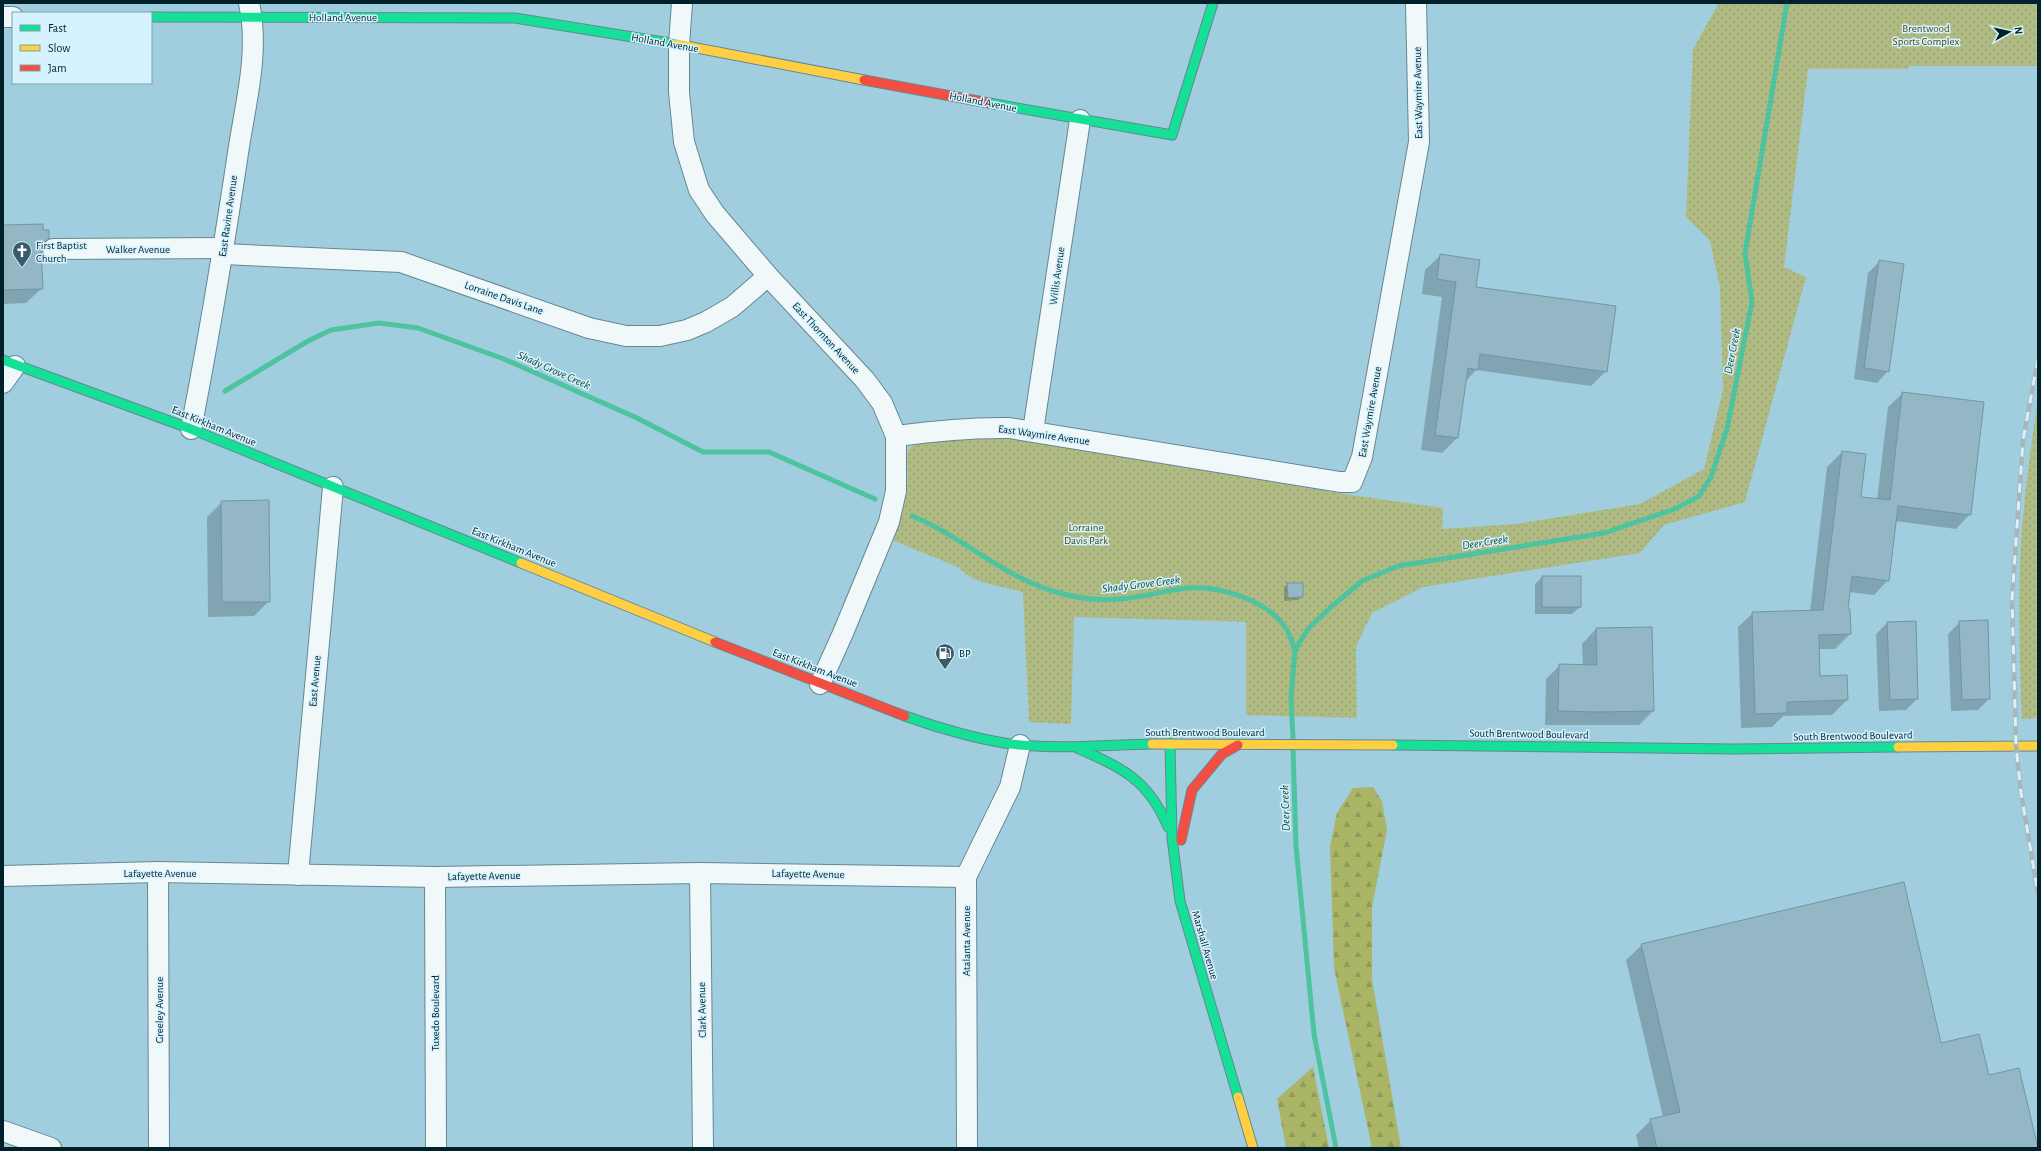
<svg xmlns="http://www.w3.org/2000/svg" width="2041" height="1151" viewBox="0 0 2041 1151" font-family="'Alegreya Sans',sans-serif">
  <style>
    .grass { fill: url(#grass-dots) }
    .forest { fill: url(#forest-firs) }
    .shadow { fill: #0003 }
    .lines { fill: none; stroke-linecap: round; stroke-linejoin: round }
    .stream { stroke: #4ec3a0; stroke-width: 5 }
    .building { fill: #93b7c4; stroke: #7096a2 }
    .street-casing { stroke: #668792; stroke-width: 22 }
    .fast-casing { stroke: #668792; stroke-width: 11 }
    .slow-casing { stroke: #668792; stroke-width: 11 }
    .jam-casing { stroke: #668792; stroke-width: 11 }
    .street { stroke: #f1f8fa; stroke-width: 20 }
    .fast { stroke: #16e098; stroke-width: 9 }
    .slow { stroke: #ffcf43; stroke-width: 9 }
    .jam { stroke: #f24e42; stroke-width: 9 }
    .rail-casing { stroke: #aab5ba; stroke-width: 4.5 }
    .rail { stroke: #d4f3ff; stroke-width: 3; stroke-dasharray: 9; stroke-linecap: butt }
    .labels { text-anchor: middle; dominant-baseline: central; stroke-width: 3; stroke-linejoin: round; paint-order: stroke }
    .street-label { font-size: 11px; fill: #00202a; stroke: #d4f3ff }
    .park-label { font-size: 11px; fill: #4b4511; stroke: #d4f3ff }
    .poi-label { font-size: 11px; fill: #00202a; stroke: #d4f3ff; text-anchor: start }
    .water-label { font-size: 12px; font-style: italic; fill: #134b34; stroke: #d4f3ff }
  </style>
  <defs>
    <pattern id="grass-dots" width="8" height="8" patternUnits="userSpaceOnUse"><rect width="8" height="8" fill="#afbb83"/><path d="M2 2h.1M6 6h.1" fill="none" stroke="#95a071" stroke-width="1.8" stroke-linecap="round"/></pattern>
    <pattern id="forest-firs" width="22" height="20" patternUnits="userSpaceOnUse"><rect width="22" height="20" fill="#aab566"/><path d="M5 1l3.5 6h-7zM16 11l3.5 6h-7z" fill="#909b59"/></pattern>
  </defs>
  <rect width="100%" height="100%" fill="#a1cede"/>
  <g class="grass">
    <path d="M1719,3H2038V66H1910L1908,69H1808L1784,267L1806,277L1745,502L1664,525L1640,553L1423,587L1372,613L1356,647L1357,718L1246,715V622L1074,617L1071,724L1029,722L1023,592C1006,587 971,584 960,568L892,540L904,506L908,478L907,458L908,450L914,445L975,435L1019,438L1344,494L1443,508L1442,529L1516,524L1640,504L1704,469L1723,390L1720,287L1710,241L1686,217L1693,49Z"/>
    <path d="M2038,398V718L2022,719C2020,668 2018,616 2020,564C2022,509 2030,453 2038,398Z"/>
  </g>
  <g class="forest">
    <path d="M1373,787L1382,801L1387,830L1372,907V979L1401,1148H1372L1334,968L1330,846L1337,813L1353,788Z"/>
    <path d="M1313,1067L1329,1148H1286L1277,1099Z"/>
  </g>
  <g class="shadow">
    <path d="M3,226L40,247L42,288L26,303L3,304Z"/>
    <path d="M1441,255L1475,288L1606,371L1591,386L1476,370L1465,382L1457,438L1442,453L1421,450L1442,297L1422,294L1425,270Z"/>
    <path d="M1880,261L1888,371L1877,383L1854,379L1868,273Z"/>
    <path d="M1903,393L1970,514L1956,529L1895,521L1888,580L1874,595L1849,592L1847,610H1849L1850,634L1835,649H1819V677L1846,676L1847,700L1832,715L1783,716L1772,727L1741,728L1738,627L1753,613L1810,611L1827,467L1842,452L1860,498L1877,500L1888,407Z"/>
    <path d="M222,502L269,601L254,616L208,617L207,517Z"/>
    <path d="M1542,577L1580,607L1572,614H1535V584Z"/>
    <path d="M1288,584L1302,597L1298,600L1284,601V587Z"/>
    <path d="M1960,622L1989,699L1978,710L1951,711L1948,634Z"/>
    <path d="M1887,623L1917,699L1906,710L1879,711L1876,634Z"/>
    <path d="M1596,629L1653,711L1639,725H1545L1546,679L1560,665L1583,666L1582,644Z"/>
    <path d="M1642,945L1941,1044L1988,1076L2037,1148H1639L1636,1135L1651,1120L1663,1117L1626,960Z"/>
  </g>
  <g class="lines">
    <g class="stream">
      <path d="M225,391L308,341L331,330L379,323L418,328L504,359L637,418L703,452H769L875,499"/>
      <path d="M912,516C962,536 1003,577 1056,592C1076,598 1098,601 1119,599C1142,598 1165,590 1188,588C1220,586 1269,600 1287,630C1290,636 1292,643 1295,650"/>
      <path d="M1293,738L1291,698L1295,650L1308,629L1331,607L1362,581L1398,566L1604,533L1675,509L1699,496L1711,477L1727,429L1752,302L1745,253L1787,3"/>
      <path d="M1293,748L1296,846L1314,1034L1336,1148"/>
    </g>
  </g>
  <g class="building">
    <path d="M43,224V230H49V239L41,247L43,289L3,290V225Z"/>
    <path d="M1440,254L1480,260L1476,287L1616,306L1607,372L1480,354L1478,370L1468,368L1458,438L1435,435L1456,282L1437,279Z"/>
    <path d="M1879,260L1904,264L1889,372L1864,368Z"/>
    <path d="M1902,392L1984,402L1971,515L1898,506L1889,581L1852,576L1848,609H1850L1851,634L1819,635L1820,676L1847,675L1848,700L1787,702V713L1755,714L1752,612L1823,610L1842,451L1866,454L1861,497L1890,500Z"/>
    <path d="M269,500L270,602H222L221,501Z"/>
    <rect x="1542" y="576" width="39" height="31"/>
    <path d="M1287,583H1303V597L1288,598Z"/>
    <path d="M1988,620L1990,699L1962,700L1959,621Z"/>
    <path d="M1916,621L1918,699L1890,700L1887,622Z"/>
    <path d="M1652,627L1654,711L1598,712L1558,711L1559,664L1597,665L1596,628Z"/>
    <path d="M1904,882L1941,1043L1979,1034L1989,1075L2019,1068L2038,1148H1657L1650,1119L1680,1112L1641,944Z"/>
  </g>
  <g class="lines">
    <g class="street-casing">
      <g id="street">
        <path d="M682,3L679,45V92L684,142L699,190L715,214L768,276L865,380L882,403L896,436V491L889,522L843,633L820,684"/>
        <path d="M3,17H13"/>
        <path d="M53,249L223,248"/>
        <path d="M223,254L401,262L589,328L626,336H660L687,330L706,322L732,307L768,276"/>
        <path d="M3,383L15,366"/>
        <path d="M191,429C209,337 224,246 238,153C245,105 260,52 249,3"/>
        <path d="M1033,431L1080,120"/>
        <path d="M896,436C934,431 970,427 1009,428L1340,482H1352L1362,457L1419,142L1416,3"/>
        <path d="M158,872L159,1148"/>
        <path d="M700,873L703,1148"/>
        <path d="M298,875L333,487"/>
        <path d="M3,876L158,872L435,877L700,873L966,877"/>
        <path d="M435,877L436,1148"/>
        <path d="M3,1131L51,1148"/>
        <path d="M967,1148L966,877L1010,787L1020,745"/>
      </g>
    </g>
    <g class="fast-casing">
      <g id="fast">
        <path d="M151,17L515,18L676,44"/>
        <path d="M989,103L1172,135L1213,3"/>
        <path d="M3,360L191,429L521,563"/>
        <path d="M905,716C938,728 986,742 1020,745C1064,749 1108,745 1152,744"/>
        <path d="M1170,743L1172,838L1180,901L1238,1097"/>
        <path d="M1393,745L1733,749L1898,747"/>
        <path d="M1077,748C1122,768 1148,779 1168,827"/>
      </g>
    </g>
    <g class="slow-casing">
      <g id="slow">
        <path d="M676,44L864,80"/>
        <path d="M521,563L715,642"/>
        <path d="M1152,744L1393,745"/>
        <path d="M1898,747L2038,746"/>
        <path d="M1238,1097L1253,1148"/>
      </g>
    </g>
    <g class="jam-casing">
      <g id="jam">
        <path d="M864,80L989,103"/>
        <path d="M715,642L905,716"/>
        <path d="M1181,840L1192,790L1222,754L1238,745"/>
      </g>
    </g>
    <use href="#street" class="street"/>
    <use href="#fast" class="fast"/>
    <use href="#slow" class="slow"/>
    <use href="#jam" class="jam"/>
    <g class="rail-casing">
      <path id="rail" d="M2038,359L2023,440L2012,599L2016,746L2021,793L2038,893"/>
    </g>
    <use href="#rail" class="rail"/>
  </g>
  <defs>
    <g id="church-pin" transform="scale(1)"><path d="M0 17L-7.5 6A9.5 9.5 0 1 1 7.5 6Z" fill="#385d69" stroke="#d4f3ff"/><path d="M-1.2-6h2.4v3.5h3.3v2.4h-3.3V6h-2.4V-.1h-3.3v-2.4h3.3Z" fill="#fff"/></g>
    <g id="fuel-pin" transform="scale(1)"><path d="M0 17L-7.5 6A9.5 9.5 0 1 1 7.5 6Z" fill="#385d69" stroke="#d4f3ff"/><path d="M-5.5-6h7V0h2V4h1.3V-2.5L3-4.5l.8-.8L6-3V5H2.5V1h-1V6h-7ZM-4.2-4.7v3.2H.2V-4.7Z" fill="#fff"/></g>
  </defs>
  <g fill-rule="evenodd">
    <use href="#church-pin" x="22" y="251"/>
    <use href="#fuel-pin" x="945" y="653"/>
  </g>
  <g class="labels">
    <g class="street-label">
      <text x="343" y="17">Holland Avenue</text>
      <text transform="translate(665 43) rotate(10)">Holland Avenue</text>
      <text transform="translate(1418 93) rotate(-91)">East Waymire Avenue</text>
      <text transform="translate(983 102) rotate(11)">Holland Avenue</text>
      <text transform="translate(228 216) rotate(-82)">East Ravine Avenue</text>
      <text x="138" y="249">Walker Avenue</text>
      <text transform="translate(1057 276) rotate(-82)">Willis Avenue</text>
      <text transform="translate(504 298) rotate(19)">Lorraine Davis Lane</text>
      <text transform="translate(826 338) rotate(47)">East Thornton Avenue</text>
      <text transform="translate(1370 412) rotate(-80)">East Waymire Avenue</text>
      <text transform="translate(214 426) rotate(22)">East Kirkham Avenue</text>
      <text transform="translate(1044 435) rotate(8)">East Waymire Avenue</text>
      <text transform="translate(514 547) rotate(22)">East Kirkham Avenue</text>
      <text transform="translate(815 668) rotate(21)">East Kirkham Avenue</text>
      <text transform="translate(315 681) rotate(-85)">East Avenue</text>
      <text x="1205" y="732">South Brentwood Boulevard</text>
      <text transform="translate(1529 734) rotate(1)">South Brentwood Boulevard</text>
      <text transform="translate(1853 736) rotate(-1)">South Brentwood Boulevard</text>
      <text x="160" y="873">Lafayette Avenue</text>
      <text transform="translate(808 874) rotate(1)">Lafayette Avenue</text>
      <text transform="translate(484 876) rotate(-1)">Lafayette Avenue</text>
      <text transform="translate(966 941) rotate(-90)">Atalanta Avenue</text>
      <text transform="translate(1205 945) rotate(74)">Marshall Avenue</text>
      <text transform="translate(159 1010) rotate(-90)">Greeley Avenue</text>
      <text transform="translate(702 1010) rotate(-91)">Clark Avenue</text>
      <text transform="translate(435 1013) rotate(-90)">Tuxedo Boulevard</text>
    </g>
    <g class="park-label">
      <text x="1926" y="28">Brentwood<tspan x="1926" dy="13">Sports Complex</tspan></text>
      <text x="1086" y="527">Lorraine<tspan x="1086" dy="13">Davis Park</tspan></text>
    </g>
    <g class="poi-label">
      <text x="36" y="245">First Baptist<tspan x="36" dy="13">Church</tspan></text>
      <text x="959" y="653">BP</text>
    </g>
    <g class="water-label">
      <text transform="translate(1732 351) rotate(-79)">Deer Creek</text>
      <text transform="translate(554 370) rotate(24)">Shady Grove Creek</text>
      <text transform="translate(1485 542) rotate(-9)">Deer Creek</text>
      <text transform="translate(1141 584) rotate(-7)">Shady Grove Creek</text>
      <text transform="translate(1285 808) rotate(-92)">Deer Creek</text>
    </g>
  </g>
  <rect width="2041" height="1151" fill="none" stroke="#00202a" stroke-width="8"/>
  <rect x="12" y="12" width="140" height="72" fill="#d4f3ff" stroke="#7f9faa"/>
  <rect x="20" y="25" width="20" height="6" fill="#16e098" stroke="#7f9faa"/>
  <text x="48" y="32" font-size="12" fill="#00202a">Fast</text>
  <rect x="20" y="45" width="20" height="6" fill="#ffcf43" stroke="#7f9faa"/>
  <text x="48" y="52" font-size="12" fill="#00202a">Slow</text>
  <rect x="20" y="65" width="20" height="6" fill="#f24e42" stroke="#7f9faa"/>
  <text x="48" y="72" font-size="12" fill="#00202a">Jam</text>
  <g transform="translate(2009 32) rotate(82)" stroke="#d4f3ff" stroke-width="3" paint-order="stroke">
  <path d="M0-3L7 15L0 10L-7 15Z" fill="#00202a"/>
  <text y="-6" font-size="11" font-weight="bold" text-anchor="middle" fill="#00202a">N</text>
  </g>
</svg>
